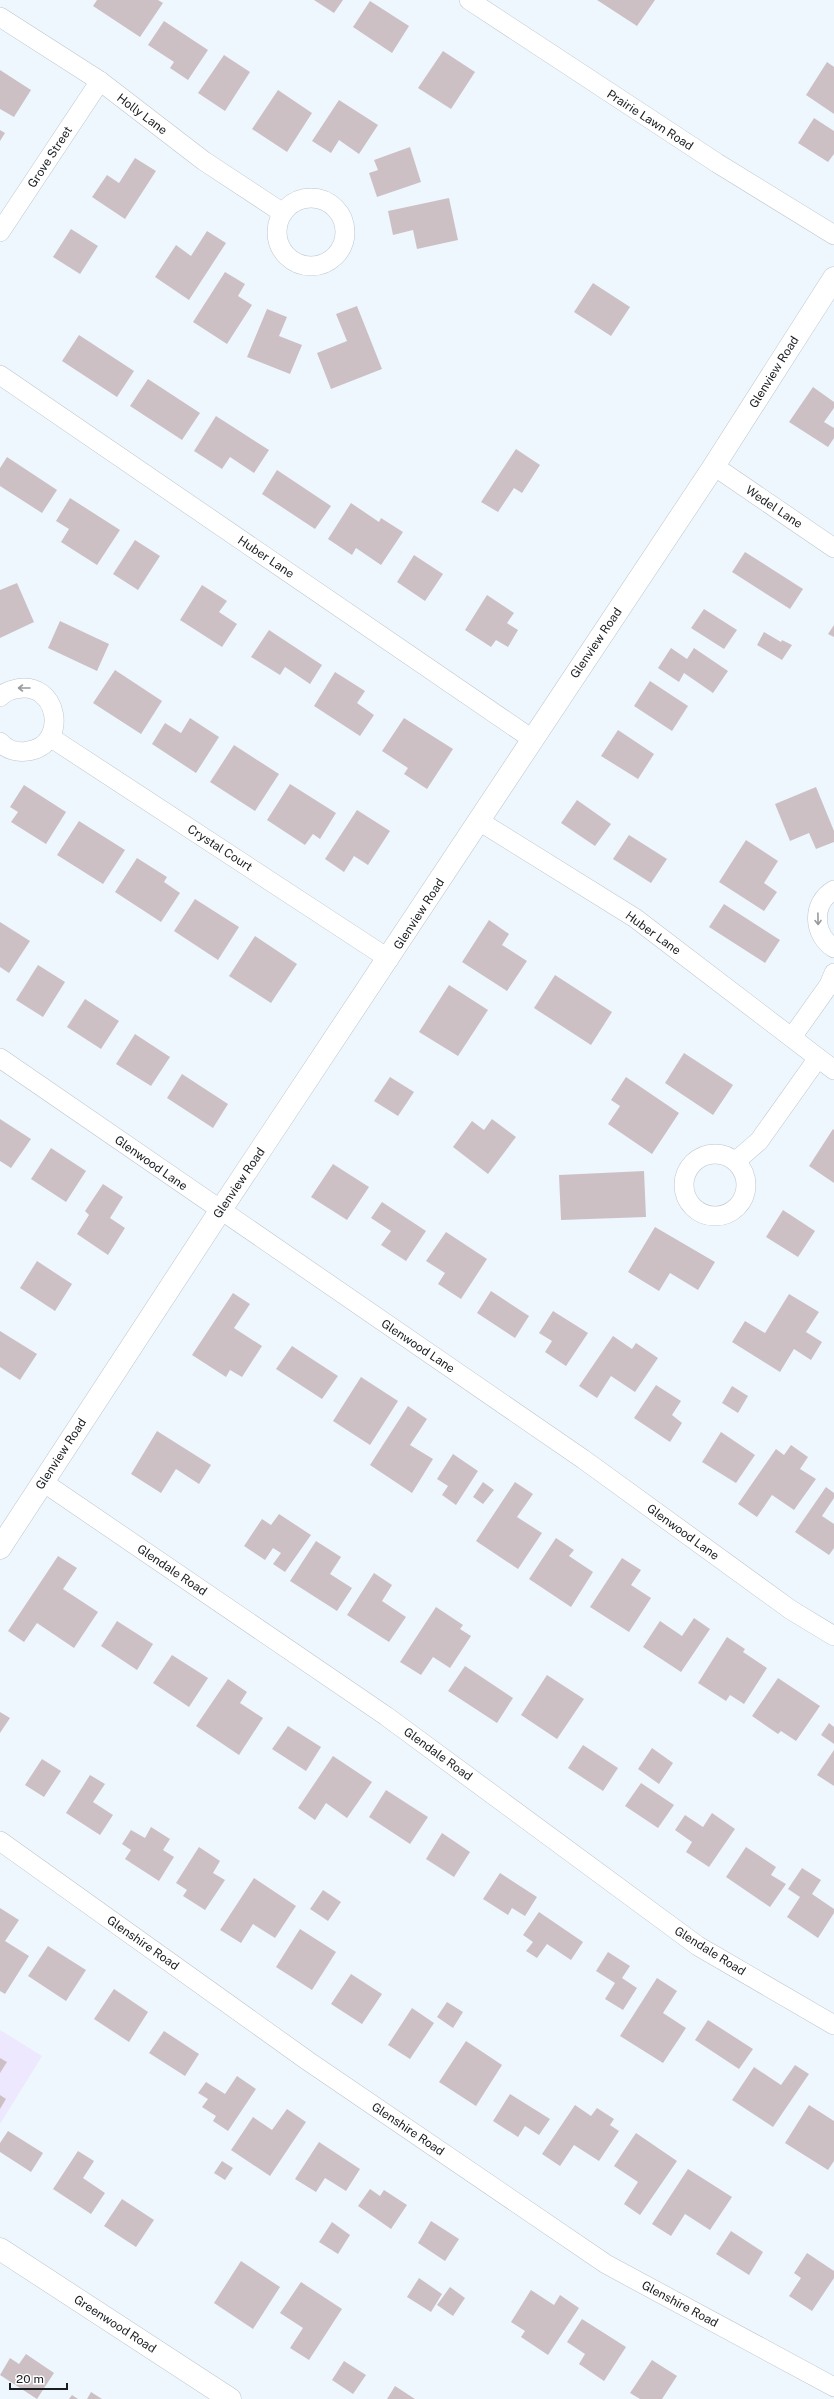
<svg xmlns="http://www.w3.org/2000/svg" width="834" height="2399" viewBox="0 0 834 2399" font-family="'Public Sans',sans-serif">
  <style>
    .commercial { fill: #eee8fe }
    .building { fill: #cdc0c5 }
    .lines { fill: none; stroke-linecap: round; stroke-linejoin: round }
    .minor-casing { stroke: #bcc5cd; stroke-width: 20 }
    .secondary-casing { stroke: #bcc5cd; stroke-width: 23 }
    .minor { stroke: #fff; stroke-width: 19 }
    .secondary { stroke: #fff; stroke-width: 22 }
    .oneway { stroke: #989a9b }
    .labels { text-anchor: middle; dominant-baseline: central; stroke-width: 3; stroke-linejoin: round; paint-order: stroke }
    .street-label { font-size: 12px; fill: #1b1e21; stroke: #fff }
  </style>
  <rect width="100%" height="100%" fill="#eff7fe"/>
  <path class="commercial" d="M0,2030L42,2056L0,2124Z"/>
  <g class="building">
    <path d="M97,0H158L163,3L140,37L93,6Z"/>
    <path d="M314,0H343L334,13Z"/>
    <path d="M597,0H655L637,26Z"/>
    <path d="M370,1L409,26L392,53L353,27Z"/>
    <path d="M164,21L208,50L188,80L170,68L174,62L148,45Z"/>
    <path d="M443,51L475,72L451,109L418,88Z"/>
    <path d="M224,55L250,72L225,111L198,93Z"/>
    <path d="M827,62L834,67V114L806,95Z"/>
    <path d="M0,70L31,90L14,117L0,109Z"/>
    <path d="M278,90L312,113L287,152L252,129Z"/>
    <path d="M339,100L378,125L359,154L339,140L331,153L312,141Z"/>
    <path d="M814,118L834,131V154L828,162L798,143Z"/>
    <path d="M0,130L5,133L0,141Z"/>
    <path d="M410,147L421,182L377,197L369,173L378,170L374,160Z"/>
    <path d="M135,158L156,171L125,219L92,197L107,175L119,183Z"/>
    <path d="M449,198L458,240L417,249L413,230L393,235L388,211Z"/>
    <path d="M71,229L98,246L80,274L53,257Z"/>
    <path d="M207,231L226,243L189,300L155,277L176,245L191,256Z"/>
    <path d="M225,272L245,284L238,296L252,305L227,344L193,322Z"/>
    <path d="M593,283L630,307L611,336L574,312Z"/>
    <path d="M357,306L382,369L331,389L317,353L347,341L336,314Z"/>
    <path d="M267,309L287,317L279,336L302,345L290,374L247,357Z"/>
    <path d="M79,335L134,371L117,397L62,361Z"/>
    <path d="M148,379L200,413L182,440L130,406Z"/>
    <path d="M813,387L834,402V408L824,422L834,428V438L828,447L789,422Z"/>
    <path d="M216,416L269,450L254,473L230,457L222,469L194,451Z"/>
    <path d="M516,449L540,465L522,493L514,488L498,512L481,502Z"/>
    <path d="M7,457L57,490L42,513L0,486V468Z"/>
    <path d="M277,470L331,506L315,529L262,494Z"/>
    <path d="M70,498L120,530L97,565L61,542L69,529L56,521Z"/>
    <path d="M351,503L379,522L381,518L403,532L381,565L356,548L352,555L328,539Z"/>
    <path d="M135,540L160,556L138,590L113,574Z"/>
    <path d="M745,552L803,589L790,609L732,572Z"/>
    <path d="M414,555L443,574L425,601L397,582Z"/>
    <path d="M17,583L34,622L0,638V590Z"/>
    <path d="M202,585L227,601L219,612L237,624L222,647L180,620Z"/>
    <path d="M487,595L514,613L507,623L518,630L508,647L496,640L491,647L465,630Z"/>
    <path d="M704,609L737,630L724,649L691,628Z"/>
    <path d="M60,621L109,644L97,671L48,648Z"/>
    <path d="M834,625V637L828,634Z"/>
    <path d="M269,630L322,665L310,684L285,667L280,675L251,657Z"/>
    <path d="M764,632L781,642L782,640L792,645L782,660L757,645Z"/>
    <path d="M671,648L687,659L694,648L728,671L713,693L684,673L679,682L658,668Z"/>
    <path d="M115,670L162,701L141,734L93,703Z"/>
    <path d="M335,672L365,691L357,703L374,715L360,736L314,706Z"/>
    <path d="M650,681L688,706L672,731L634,706Z"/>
    <path d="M190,718L219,737L196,773L152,744L165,723L181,733Z"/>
    <path d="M404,718L453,749L427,789L404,774L408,768L382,751Z"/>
    <path d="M618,730L654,754L638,779L601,756Z"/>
    <path d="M234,745L279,774L255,811L210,782Z"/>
    <path d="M290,784L336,813L320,839L313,834L305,845L267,820Z"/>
    <path d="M24,785L66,812L46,844L11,822L18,812L10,807Z"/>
    <path d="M816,787L834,831V842L816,849L809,833L790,841L775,804Z"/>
    <path d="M577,800L611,824L595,846L561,823Z"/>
    <path d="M357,810L390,831L368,865L354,856L344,872L325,859Z"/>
    <path d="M79,821L125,850L103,884L57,855Z"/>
    <path d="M629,835L667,859L651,883L613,859Z"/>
    <path d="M746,840L778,861L764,883L777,892L764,911L719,882Z"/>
    <path d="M137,858L167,877L164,882L180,893L161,922L115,892Z"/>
    <path d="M195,899L239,927L218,960L174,931Z"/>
    <path d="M724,904L780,940L765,963L709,927Z"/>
    <path d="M489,920L509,934L502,945L527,961L507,991L462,962Z"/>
    <path d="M0,922L30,941L9,973L0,967Z"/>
    <path d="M255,936L297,964L271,1003L229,976Z"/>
    <path d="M38,965L65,982L43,1017L16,1000Z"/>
    <path d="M555,975L612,1012L591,1045L534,1008Z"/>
    <path d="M449,985L488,1010L458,1056L419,1032Z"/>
    <path d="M85,999L119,1021L101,1049L67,1027Z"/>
    <path d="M135,1034L170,1057L151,1086L116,1064Z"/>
    <path d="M684,1053L733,1085L713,1115L665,1083Z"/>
    <path d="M182,1074L228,1104L213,1128L167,1098Z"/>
    <path d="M390,1077L414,1092L398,1116L374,1101Z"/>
    <path d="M626,1077L679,1113L652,1154L608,1124L620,1106L611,1100Z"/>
    <path d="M0,1119L31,1139L11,1168L0,1161Z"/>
    <path d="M492,1119L516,1137L488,1174L453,1147L472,1121L484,1130Z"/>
    <path d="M833,1129L834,1130V1183L809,1166Z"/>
    <path d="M51,1148L86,1171L66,1202L31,1179Z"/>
    <path d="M333,1164L369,1187L347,1220L311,1197Z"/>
    <path d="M644,1171L646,1217L561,1220L559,1175Z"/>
    <path d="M103,1184L123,1197L110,1218L125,1228L108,1255L77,1234L89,1215L85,1211Z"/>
    <path d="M382,1202L426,1231L406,1261L381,1245L391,1231L371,1218Z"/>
    <path d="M783,1210L815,1231L798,1257L766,1237Z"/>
    <path d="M655,1227L715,1262L698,1290L670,1273L659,1291L628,1272Z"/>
    <path d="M446,1232L487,1259L461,1299L438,1284L445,1273L426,1261Z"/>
    <path d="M37,1261L72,1284L55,1311L20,1288Z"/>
    <path d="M491,1291L529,1316L515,1338L477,1313Z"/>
    <path d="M233,1293L250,1304L234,1328L262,1346L242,1377L230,1370L226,1377L192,1355Z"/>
    <path d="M789,1294L819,1312L806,1332L822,1342L811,1360L794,1349L780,1372L732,1342L745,1321L765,1333Z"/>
    <path d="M553,1311L588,1333L566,1366L545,1352L552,1341L539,1333Z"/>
    <path d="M0,1331L37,1354L20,1380L0,1367Z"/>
    <path d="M613,1336L632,1349L636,1343L658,1358L635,1392L611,1376L597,1398L579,1386Z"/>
    <path d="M292,1346L338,1376L322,1399L276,1369Z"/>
    <path d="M361,1377L398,1401L370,1445L333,1421Z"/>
    <path d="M656,1385L681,1401L672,1415L682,1423L670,1442L634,1418Z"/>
    <path d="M732,1386L748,1396L738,1413L722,1403Z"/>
    <path d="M408,1406L427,1419L410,1445L433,1459L412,1493L370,1465Z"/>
    <path d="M157,1431L211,1465L199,1484L176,1469L161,1493L131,1474Z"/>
    <path d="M721,1432L755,1455L736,1483L702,1462Z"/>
    <path d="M791,1445L808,1457L800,1469L816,1479L794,1510L772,1495L757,1517L738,1504L776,1449L784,1455Z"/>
    <path d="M453,1454L478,1471L456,1505L442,1495L448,1486L437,1479Z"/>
    <path d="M483,1482L494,1490L483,1504L473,1497Z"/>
    <path d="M515,1482L533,1494L517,1517L542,1533L518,1569L476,1541Z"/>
    <path d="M826,1487L834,1493V1498L822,1516L834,1524V1548L829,1555L795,1532Z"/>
    <path d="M279,1514L311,1535L285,1572L273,1564L281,1553L273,1548L265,1560L244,1546L262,1519L271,1525Z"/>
    <path d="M556,1538L574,1550L569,1556L593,1572L571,1607L529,1579Z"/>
    <path d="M316,1541L341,1557L330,1574L352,1588L337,1611L290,1581Z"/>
    <path d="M58,1556L77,1568L63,1589L98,1612L74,1648L37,1623L24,1642L8,1631Z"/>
    <path d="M622,1558L641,1570L631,1585L651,1598L629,1632L590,1607Z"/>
    <path d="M374,1573L392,1585L382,1601L406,1617L389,1642L347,1615Z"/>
    <path d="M436,1607L463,1625L460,1629L471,1636L450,1668L433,1657L421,1675L400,1662Z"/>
    <path d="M694,1618L710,1629L681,1672L643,1647L660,1621L682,1636Z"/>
    <path d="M117,1621L153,1644L137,1670L101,1646Z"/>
    <path d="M727,1637L745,1649L743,1652L767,1668L744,1704L730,1695L726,1701L698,1683Z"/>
    <path d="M172,1655L208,1678L189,1707L153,1683Z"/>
    <path d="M465,1666L513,1698L497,1723L448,1691Z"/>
    <path d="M547,1675L584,1699L557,1739L521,1715Z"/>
    <path d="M778,1678L820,1706L796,1741L781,1731L778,1734L752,1716Z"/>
    <path d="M228,1679L247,1692L240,1703L263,1718L239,1755L196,1726Z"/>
    <path d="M0,1712L10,1718L0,1733Z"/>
    <path d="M829,1723L834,1727V1744L821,1735Z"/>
    <path d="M288,1726L321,1747L306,1771L272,1749Z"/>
    <path d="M583,1745L618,1768L603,1791L568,1768Z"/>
    <path d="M652,1748L673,1763L659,1784L638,1769Z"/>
    <path d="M834,1750V1786L817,1775Z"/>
    <path d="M333,1756L372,1782L347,1818L326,1803L315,1820L298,1808Z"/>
    <path d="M42,1759L61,1771L44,1797L25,1785Z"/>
    <path d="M90,1775L105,1784L93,1802L113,1815L100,1835L66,1813Z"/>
    <path d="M641,1783L674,1805L658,1828L625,1806Z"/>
    <path d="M386,1790L428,1817L410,1844L369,1817Z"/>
    <path d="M712,1813L735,1829L709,1867L686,1852L692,1842L675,1830L685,1815L703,1827Z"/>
    <path d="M151,1827L170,1839L163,1850L174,1857L159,1881L125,1859L131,1850L122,1844L131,1830L145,1838Z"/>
    <path d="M442,1833L470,1852L454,1877L426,1859Z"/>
    <path d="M199,1847L220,1861L213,1873L225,1880L205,1910L183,1896L187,1890L176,1883Z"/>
    <path d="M746,1847L776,1867L771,1875L786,1884L770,1907L726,1877Z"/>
    <path d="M802,1868L821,1880L812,1894L834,1909V1913L818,1938L787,1917L800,1897L788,1889Z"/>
    <path d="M500,1873L537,1897L525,1916L512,1908L508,1915L483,1899Z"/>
    <path d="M254,1878L296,1906L275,1938L253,1924L241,1943L220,1930Z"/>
    <path d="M323,1890L341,1902L328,1921L310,1909Z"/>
    <path d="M0,1908L19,1920L5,1941L29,1956L5,1994L0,1991Z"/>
    <path d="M539,1912L583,1942L571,1960L547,1944L537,1958L526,1951L533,1942L523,1935Z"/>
    <path d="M300,1929L336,1952L312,1990L276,1967Z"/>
    <path d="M48,1946L86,1970L66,2001L28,1976Z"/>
    <path d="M608,1952L630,1966L622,1978L637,1988L623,2010L605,1999L615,1983L596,1971Z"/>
    <path d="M351,1974L382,1994L362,2024L331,2004Z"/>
    <path d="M657,1978L677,1991L663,2013L686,2028L663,2063L620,2036Z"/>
    <path d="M114,1989L148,2012L129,2042L94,2019Z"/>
    <path d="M447,2002L463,2012L453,2028L437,2017Z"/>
    <path d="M412,2008L434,2023L410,2059L388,2045Z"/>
    <path d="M708,2020L753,2049L739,2069L695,2040Z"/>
    <path d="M164,2031L199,2054L185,2076L149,2053Z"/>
    <path d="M466,2041L502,2065L476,2106L439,2082Z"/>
    <path d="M0,2058L7,2062L0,2073Z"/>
    <path d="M795,2065L809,2074L773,2127L732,2100L754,2067L781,2085Z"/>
    <path d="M237,2076L256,2089L228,2131L213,2121L216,2116L202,2107L208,2099L198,2093L206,2082L225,2094Z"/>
    <path d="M510,2094L550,2119L539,2135L525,2126L518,2137L493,2121Z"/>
    <path d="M0,2095L6,2099L0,2109Z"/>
    <path d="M575,2105L591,2116L597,2108L614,2119L610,2125L619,2131L599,2161L574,2145L560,2166L542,2154Z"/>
    <path d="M809,2105L834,2121V2161L828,2170L785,2143Z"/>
    <path d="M287,2109L306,2122L270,2176L231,2150L253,2117L272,2130Z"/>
    <path d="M8,2131L43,2153L31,2172L0,2152V2143Z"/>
    <path d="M636,2133L677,2161L640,2215L624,2204L638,2182L614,2166Z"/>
    <path d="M319,2142L360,2169L346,2191L325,2178L316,2192L295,2179Z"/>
    <path d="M78,2151L94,2161L83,2178L105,2193L91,2214L53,2189Z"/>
    <path d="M222,2161L233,2168L225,2180L214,2173Z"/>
    <path d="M688,2169L732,2197L710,2230L685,2214L671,2236L652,2224Z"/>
    <path d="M370,2189L380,2196L384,2190L407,2205L391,2229L358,2206Z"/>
    <path d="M122,2199L154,2220L136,2247L104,2226Z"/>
    <path d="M431,2221L459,2239L445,2261L418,2243Z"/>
    <path d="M332,2222L350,2235L338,2254L319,2242Z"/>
    <path d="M731,2231L763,2252L749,2275L716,2254Z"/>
    <path d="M807,2253L834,2271V2278L812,2311L789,2296L801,2278L794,2273Z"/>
    <path d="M241,2261L280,2287L253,2329L214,2303Z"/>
    <path d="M419,2278L442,2294L431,2312L407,2297Z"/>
    <path d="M301,2282L342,2309L309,2360L290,2348L303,2328L280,2313Z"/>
    <path d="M450,2287L465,2298L453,2316L437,2305Z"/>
    <path d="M531,2290L554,2305L560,2295L579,2308L548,2355L521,2337L525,2331L511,2322Z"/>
    <path d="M582,2319L626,2347L604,2381L579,2364L585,2354L567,2342Z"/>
    <path d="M26,2354L54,2373L37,2399L0,2375L10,2358L19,2364Z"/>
    <path d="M652,2360L677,2376L662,2399H640L630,2393Z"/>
    <path d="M344,2361L366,2375L353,2394L332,2380Z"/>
    <path d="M395,2386L415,2399H387Z"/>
    <path d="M91,2392L102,2399H87Z"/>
    <path d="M72,2395L78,2399H69Z"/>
  </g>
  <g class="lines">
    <g class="minor-casing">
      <g id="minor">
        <path d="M469,0L717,163L834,235"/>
        <path d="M0,17L100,81L204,161L283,213"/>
        <circle cx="311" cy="232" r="34"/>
        <path d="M0,232L100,81"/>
        <path d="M0,375L532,739"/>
        <path d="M714,466L834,548"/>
        <path d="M0,697C4,693 10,690 16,689C58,679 70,745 28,751C18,753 7,750 0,742"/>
        <path d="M50,737L389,959"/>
        <path d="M479,821L635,918L834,1070"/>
        <path d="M834,890C811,903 813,935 834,948"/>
        <path d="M792,1037L829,985L834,973"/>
        <path d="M0,1058L583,1459L791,1610L834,1636"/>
        <circle cx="715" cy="1185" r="31"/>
        <path d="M736,1161L759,1141L818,1058"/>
        <path d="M43,1482L386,1716L698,1946L834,2025"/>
        <path d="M0,1841L308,2061L606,2264L834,2387"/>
      </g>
    </g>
    <g class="secondary-casing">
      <g id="secondary">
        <path d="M0,1548L220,1211L714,466L834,278"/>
        <path d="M0,2249L230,2399"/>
      </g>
    </g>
    <use href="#minor" class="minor"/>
    <use href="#secondary" class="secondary"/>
  </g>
  <defs><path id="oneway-shaft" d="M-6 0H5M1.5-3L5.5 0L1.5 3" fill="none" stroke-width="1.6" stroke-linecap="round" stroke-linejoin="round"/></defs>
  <g class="oneway">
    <use href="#oneway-shaft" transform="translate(24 688) rotate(-180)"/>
    <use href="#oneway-shaft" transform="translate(818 919) rotate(89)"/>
  </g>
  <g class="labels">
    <g class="street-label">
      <text transform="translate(142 114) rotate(37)">Holly Lane</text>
      <text transform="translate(650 120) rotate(33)">Prairie Lawn Road</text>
      <text transform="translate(50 157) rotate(-57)">Grove Street</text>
      <text transform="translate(774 372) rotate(-58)">Glenview Road</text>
      <text transform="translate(774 507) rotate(34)">Wedel Lane</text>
      <text transform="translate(266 557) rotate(34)">Huber Lane</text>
      <text transform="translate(596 643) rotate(-56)">Glenview Road</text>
      <text transform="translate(220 848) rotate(33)">Crystal Court</text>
      <text transform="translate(419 914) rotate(-57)">Glenview Road</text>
      <text transform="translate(653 933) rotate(36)">Huber Lane</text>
      <text transform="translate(151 1163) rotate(35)">Glenwood Lane</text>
      <text transform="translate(239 1183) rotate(-56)">Glenview Road</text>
      <text transform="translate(418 1346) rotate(34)">Glenwood Lane</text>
      <text transform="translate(61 1454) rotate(-57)">Glenview Road</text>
      <text transform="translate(683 1532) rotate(36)">Glenwood Lane</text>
      <text transform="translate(172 1570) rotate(34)">Glendale Road</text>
      <text transform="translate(438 1754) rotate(36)">Glendale Road</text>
      <text transform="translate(143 1943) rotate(35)">Glenshire Road</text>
      <text transform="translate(710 1951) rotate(32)">Glendale Road</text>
      <text transform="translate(408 2129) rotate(34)">Glenshire Road</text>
      <text transform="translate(680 2304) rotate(28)">Glenshire Road</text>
      <text transform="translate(115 2324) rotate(33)">Greenwood Road</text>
    </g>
  </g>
  <path d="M10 2383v6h57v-6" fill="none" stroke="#1b1e21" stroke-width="2"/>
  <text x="16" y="2383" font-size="12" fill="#1b1e21" stroke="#ffffff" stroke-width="3" paint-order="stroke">20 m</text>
</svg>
